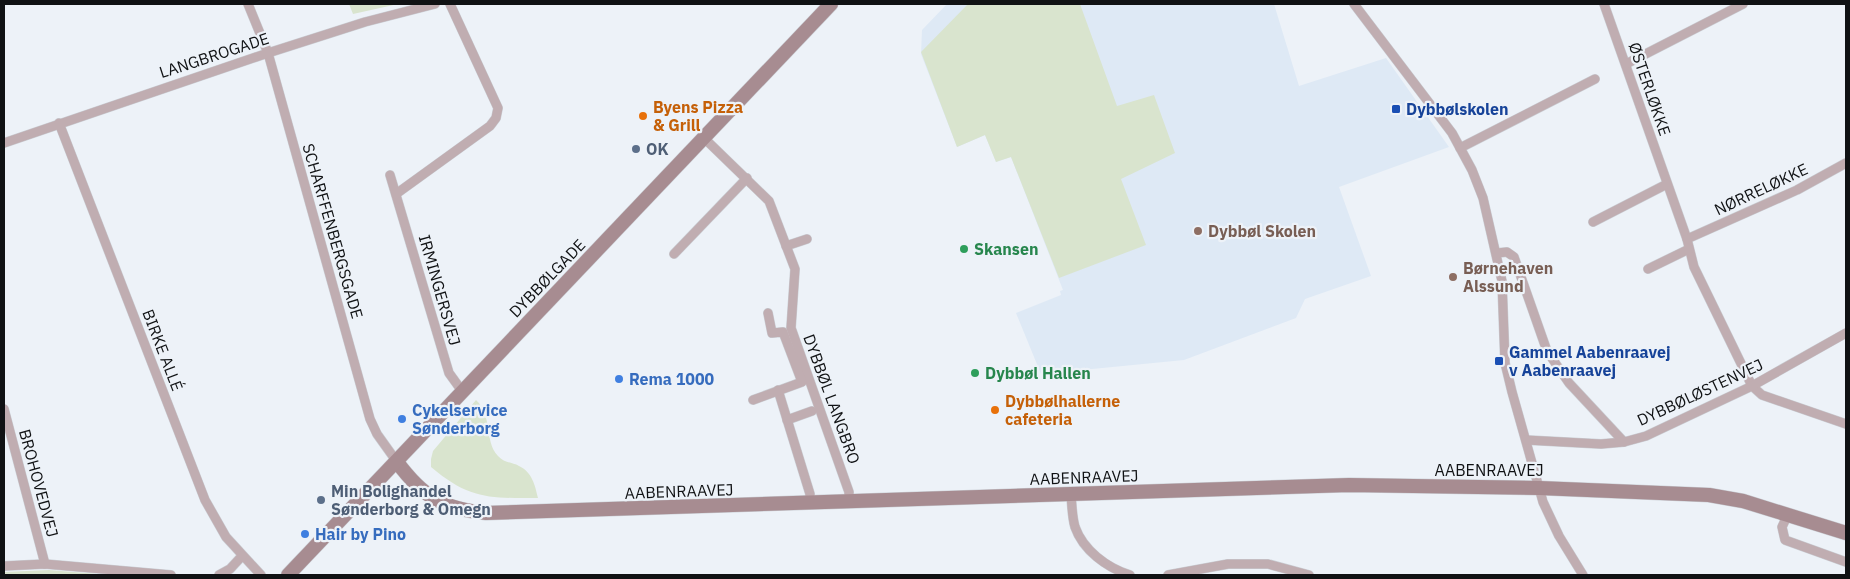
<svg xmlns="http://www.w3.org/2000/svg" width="1850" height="579" viewBox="0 0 1850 579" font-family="'IBM Plex Sans',sans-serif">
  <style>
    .built { fill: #dee9f5 }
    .green { fill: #d9e4ce }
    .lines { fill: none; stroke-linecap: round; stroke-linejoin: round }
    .street-casing { stroke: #caced4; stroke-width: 10 }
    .secondary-casing { stroke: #caced4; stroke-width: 15 }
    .street { stroke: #c0adb1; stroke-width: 9 }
    .secondary { stroke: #a78c91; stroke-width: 14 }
    .transit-dot { fill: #1a4fb4; stroke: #edf2f8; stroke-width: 2 }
    .food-dot { fill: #e8710a; stroke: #edf2f8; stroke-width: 2 }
    .service-dot { fill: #5c6f8a; stroke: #edf2f8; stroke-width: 2 }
    .education-dot { fill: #8d6e63; stroke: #edf2f8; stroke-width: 2 }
    .leisure-dot { fill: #2e9e5b; stroke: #edf2f8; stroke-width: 2 }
    .shop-dot { fill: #3f7fe0; stroke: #edf2f8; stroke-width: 2 }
    .labels { text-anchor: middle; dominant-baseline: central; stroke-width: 4.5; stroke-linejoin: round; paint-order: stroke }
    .street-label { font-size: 16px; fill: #101214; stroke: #edf2f8 }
    .food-label { font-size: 16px; font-weight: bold; fill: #c56008; stroke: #edf2f8; text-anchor: start }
    .transit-label { font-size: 16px; font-weight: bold; fill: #164399; stroke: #edf2f8; text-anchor: start }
    .service-label { font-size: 16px; font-weight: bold; fill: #4e5e75; stroke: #edf2f8; text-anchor: start }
    .education-label { font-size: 16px; font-weight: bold; fill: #785e54; stroke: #edf2f8; text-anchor: start }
    .leisure-label { font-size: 16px; font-weight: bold; fill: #27864d; stroke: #edf2f8; text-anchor: start }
    .shop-label { font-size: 16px; font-weight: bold; fill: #366cbe; stroke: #edf2f8; text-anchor: start }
  </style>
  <rect width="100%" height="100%" fill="#edf2f8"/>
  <path class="built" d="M947,4H1274L1299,86L1386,58L1449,147L1339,187L1371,276L1305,299L1296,318L1184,360L1041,374L1016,313L1061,295L1060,291L1063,290L1011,157L996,162L985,135L957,147L921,54L922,30Z"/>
  <g class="green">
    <path d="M349,4H398L353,14Z"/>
    <path d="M968,4H1080L1117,106L1154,95L1175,153L1121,179L1146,245L1059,278L1011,157L996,162L985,135L957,147L921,52Z"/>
    <path d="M476,400C493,416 484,441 498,456C504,463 512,462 519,466C532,472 535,485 538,498C490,498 470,500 431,467V459L433,451Z"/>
    <path d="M49,570L98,574V575H4V572Z"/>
  </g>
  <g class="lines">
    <g class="street-casing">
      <g id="street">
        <path d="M248,4L268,53L370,419L377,434L397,462"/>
        <path d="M1354,4L1452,133L1472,170L1483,198L1502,281L1505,363L1512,392L1543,502L1559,536L1583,575"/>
        <path d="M1604,4L1687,239L1694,267L1752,386L1762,395L1846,424"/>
        <path d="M1626,64L1743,4"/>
        <path d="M59,123L205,500L226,537L261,575"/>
        <path d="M704,138L769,201L795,269L791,328L849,492V503"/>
        <path d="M4,143L268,53L365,22L435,4"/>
        <path d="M1460,148L1595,79"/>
        <path d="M390,175L449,373L462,391"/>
        <path d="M396,194L490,126L496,118L498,108L450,4"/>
        <path d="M1593,222L1667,184"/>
        <path d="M1687,239L1797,190L1846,163"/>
        <path d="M786,246L807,239"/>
        <path d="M1497,253L1507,252L1514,257L1547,351L1569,383L1624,442"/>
        <path d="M674,254L747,178"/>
        <path d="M1648,269L1689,249"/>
        <path d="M778,390L810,494L809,504"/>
        <path d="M753,400L802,382L783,332L772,333L768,313"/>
        <path d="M4,409L45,564"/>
        <path d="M787,420L812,411"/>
        <path d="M1526,440L1601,444L1624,442L1646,436L1752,386L1846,333"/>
        <path d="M1071,495C1072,505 1072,517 1075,527C1083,550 1107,568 1130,575"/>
        <path d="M1788,514L1782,527L1785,540L1846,562"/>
        <path d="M4,566L45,564L171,575"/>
        <path d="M219,575L230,569L242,556"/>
        <path d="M1168,575L1228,564H1268L1309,575"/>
      </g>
    </g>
    <g class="secondary-casing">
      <g id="secondary">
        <path d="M397,462C423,497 443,509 486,513L1349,485L1539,488L1709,495L1743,501L1846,533"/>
        <path d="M288,575L831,4"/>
      </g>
    </g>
    <use href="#street" class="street"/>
    <use href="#secondary" class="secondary"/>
  </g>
  <g class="transit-dot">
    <rect x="1391" y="104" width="10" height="10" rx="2.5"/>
    <rect x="1494" y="356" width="10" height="10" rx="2.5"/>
  </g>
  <g class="food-dot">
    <circle cx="643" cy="116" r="5"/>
    <circle cx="995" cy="410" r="5"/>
  </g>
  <g class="service-dot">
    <circle cx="636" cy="149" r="5"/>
    <circle cx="321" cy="500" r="5"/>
  </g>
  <g class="education-dot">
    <circle cx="1198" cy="231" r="5"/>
    <circle cx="1453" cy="277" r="5"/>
  </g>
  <g class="leisure-dot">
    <circle cx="964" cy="249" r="5"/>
    <circle cx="975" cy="373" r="5"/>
  </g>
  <g class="shop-dot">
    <circle cx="619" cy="379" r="5"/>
    <circle cx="402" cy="419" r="5"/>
    <circle cx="305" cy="534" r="5"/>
  </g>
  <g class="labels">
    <g class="street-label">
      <text transform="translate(214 55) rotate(-18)">LANGBROGADE</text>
      <text transform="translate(1650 89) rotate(71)">ØSTERLØKKE</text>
      <text transform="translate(1761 189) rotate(-25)">NØRRELØKKE</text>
      <text transform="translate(333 231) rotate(74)">SCHARFFENBERGSGADE</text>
      <text transform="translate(547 278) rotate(-46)">DYBBØLGADE</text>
      <text transform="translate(440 290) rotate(74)">IRMINGERSVEJ</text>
      <text transform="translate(163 350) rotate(69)">BIRKE ALLÉ</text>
      <text transform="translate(1700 392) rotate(-25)">DYBBØLØSTENVEJ</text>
      <text transform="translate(832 399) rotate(70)">DYBBØL LANGBRO</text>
      <text x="1489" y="470">AABENRAAVEJ</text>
      <text transform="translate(1084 477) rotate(-2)">AABENRAAVEJ</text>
      <text transform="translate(39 483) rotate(75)">BROHOVEDVEJ</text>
      <text transform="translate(679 491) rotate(-2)">AABENRAAVEJ</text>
    </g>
    <g class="food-label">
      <text x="653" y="107">Byens Pizza<tspan x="653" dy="18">&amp; Grill</tspan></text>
      <text x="1005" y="401">Dybbølhallerne<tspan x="1005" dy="18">cafeteria</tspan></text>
    </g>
    <g class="transit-label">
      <text x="1406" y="109">Dybbølskolen</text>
      <text x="1509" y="352">Gammel Aabenraavej<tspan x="1509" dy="18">v Aabenraavej</tspan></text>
    </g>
    <g class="service-label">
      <text x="646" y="149">OK</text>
      <text x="331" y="491">Min Bolighandel<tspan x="331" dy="18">Sønderborg &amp; Omegn</tspan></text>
    </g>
    <g class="education-label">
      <text x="1208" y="231">Dybbøl Skolen</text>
      <text x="1463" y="268">Børnehaven<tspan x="1463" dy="18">Alssund</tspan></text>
    </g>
    <g class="leisure-label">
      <text x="974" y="249">Skansen</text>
      <text x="985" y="373">Dybbøl Hallen</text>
    </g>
    <g class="shop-label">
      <text x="629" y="379">Rema 1000</text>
      <text x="412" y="410">Cykelservice<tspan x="412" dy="18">Sønderborg</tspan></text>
      <text x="315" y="534">Hair by Pino</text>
    </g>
  </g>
  <rect width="1850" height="579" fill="none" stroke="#101214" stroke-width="10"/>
</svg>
